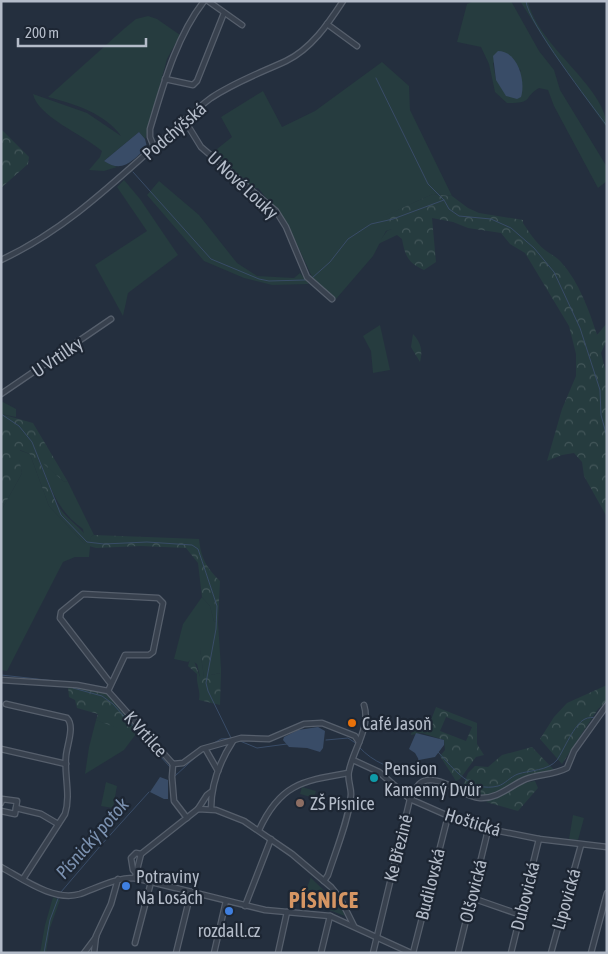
<svg xmlns="http://www.w3.org/2000/svg" width="608" height="954" viewBox="0 0 608 954" font-family="'Asap Condensed',sans-serif">
  <style>
    .green { fill: #263c3f; fill-rule: evenodd }
    .forest { fill: url(#forest-crowns); fill-rule: evenodd }
    .water { fill: #394c67 }
    .lines { fill: none; stroke-linecap: round; stroke-linejoin: round }
    .stream { stroke: #394c67; stroke-width: 1 }
    .minor-casing { stroke: #565f6c; stroke-width: 7 }
    .minor { stroke: #38414e; stroke-width: 4.5 }
    .food-dot { fill: #e8710a; stroke: #1d2633; stroke-width: 2 }
    .culture-dot { fill: #0f9aa8; stroke: #1d2633; stroke-width: 2 }
    .education-dot { fill: #8d6e63; stroke: #1d2633; stroke-width: 2 }
    .shop-dot { fill: #3f7fe0; stroke: #1d2633; stroke-width: 2 }
    .labels { text-anchor: middle; dominant-baseline: central; stroke-width: 4.5; stroke-linejoin: round; paint-order: stroke }
    .street-label { font-size: 18px; fill: #b4bcc9; stroke: #1d2633 }
    .poi-label { font-size: 18px; fill: #b4bcc9; stroke: #1d2633; text-anchor: start }
    .water-label { font-size: 19px; font-style: italic; fill: #7c92b1; stroke: #1d2633 }
    .district-label { font-size: 22px; font-weight: bold; letter-spacing: 1px; fill: #d59563; stroke: #1d2633 }
  </style>
  <defs>
    <pattern id="forest-crowns" width="20" height="18" patternUnits="userSpaceOnUse" patternTransform="scale(1.25)"><rect width="20" height="18" fill="#263c3f"/><path d="M2 6a3 3 0 1 1 6 0M12 15a3 3 0 1 1 6 0" fill="none" stroke="#435659"/></pattern>
  </defs>
  <rect width="100%" height="100%" fill="#242f3e"/>
  <g class="green">
    <path d="M474,1H511L539,51L554,70L560,90L607,167V181L598,188L554,106L548,90L539,88C522,98 535,103 507,103L495,92L489,64L481,47L457,42L467,4ZM509,56L521,71L496,80L493,63Z"/>
    <path d="M520,1H528C537,46 607,87 607,128L551,50Z"/>
    <path d="M148,16L157,19L180,35L167,59L147,133L145,139L139,132L104,161L117,167L104,171L89,170L100,157L102,151C84,135 38,117 33,94L87,113L121,136C105,113 74,104 48,97L125,28L136,19Z"/>
    <path d="M382,62L409,86L410,110L452,196L433,194L383,217L393,229L386,231L373,256L336,299L314,281L286,221L258,188H253L212,153L232,137L221,117L263,91L282,127L315,111Z"/>
    <path d="M124,180L140,199L178,255L128,293L123,316L95,265L147,231L117,187Z"/>
    <path d="M159,181L199,215L237,263L257,276L294,278L300,273L309,284L272,285L244,278L204,261L147,195Z"/>
    <path d="M380,325L390,370L373,373L371,351L363,336Z"/>
    <path d="M1,401L16,409V417L1,414Z"/>
    <path d="M19,450L30,454L49,506L85,544L83,529C56,510 51,487 38,458L63,481L68,482L94,535L91,537L89,557H75L63,562L7,671L1,670V511L22,473L17,452Z"/>
    <path d="M202,597L210,606L214,621L218,622L221,668V673L211,675L200,648L204,677H200L197,664L190,660L188,662L174,659L183,624Z"/>
    <path d="M96,720L136,734L124,750L85,774L89,747Z"/>
    <path d="M106,782L117,786L113,808L101,806Z"/>
    <path d="M302,787L316,791L314,798L300,794Z"/>
    <path d="M573,815L584,818L578,840L569,839Z"/>
    <path d="M312,874L311,878L334,900H338L345,916L324,908L300,907Z"/>
    <path d="M53,897L60,900L50,928L46,953H40L45,925Z"/>
  </g>
  <g class="forest">
    <path d="M1,129L29,157L28,164L1,188Z"/>
    <path d="M433,194L452,196L468,208L479,213L523,220V223C529,232 536,243 545,250C550,254 557,257 561,262C579,282 589,310 597,335L607,323V340L601,353L607,376V517L584,476L582,462L574,453L562,455L547,461L562,409L576,376V354L569,326L525,253L510,244L501,233L468,228L453,222L432,218L436,262L424,270C408,263 405,256 402,239L397,235L378,244L387,231L392,229L382,217Z"/>
    <path d="M413,334C421,343 423,350 420,362L411,347Z"/>
    <path d="M1,414L33,423L68,482L63,481L38,459C46,475 51,495 61,510C69,521 81,527 88,539L85,544L49,506L30,454L20,450L18,453L22,473L1,511Z"/>
    <path d="M94,535L199,539C201,558 206,567 220,581L218,622L214,621L210,606L202,597L198,563L186,548L141,546L96,548L89,546L91,537Z"/>
    <path d="M43,559H46L44,570L37,575L36,570Z"/>
    <path d="M202,644L208,645L212,655L211,675L221,673L220,705L199,700C201,691 196,684 197,674L188,666L190,659L194,661L200,677H204L200,649Z"/>
    <path d="M607,685V701L598,709L562,764L540,739L554,717L567,703Z"/>
    <path d="M76,686L108,693L138,730L133,734L96,720L98,714L77,708L75,700L69,697L68,687Z"/>
    <path d="M436,707L477,723V744L484,755L476,757L460,779L456,781L440,756L445,750L444,740L422,733L411,735L414,722L431,720ZM446,717L472,727L466,741L440,731Z"/>
    <path d="M532,747L555,771L486,796L462,789L468,773L475,766L488,767L502,755Z"/>
    <path d="M535,781L538,788L518,811L486,802C502,795 518,783 535,781Z"/>
  </g>
  <g class="water">
    <path d="M498,51C518,51 526,81 521,97L517,99L506,96L496,80L493,56Z"/>
    <path d="M139,132L145,139L147,147C133,160 123,174 104,161Z"/>
    <path d="M318,727L325,731L323,748L320,752L307,748L289,747L283,740L284,737L298,730Z"/>
    <path d="M416,733L444,740V745L435,757L419,760L415,753L409,749Z"/>
    <path d="M160,777L168,780V799H164L150,792Z"/>
  </g>
  <g class="lines">
    <g class="stream">
      <path d="M526,1C527,22 591,104 607,126"/>
      <path d="M376,78L428,184L444,200L449,209L459,216L491,219L511,228L534,248L554,272L580,328L600,390L601,415L607,437"/>
      <path d="M133,172L211,259L259,279L269,281L305,280"/>
      <path d="M312,278L330,262L348,239L371,224L393,219L444,200"/>
      <path d="M1,414L19,426L32,442L61,515L87,542L104,544L147,542L192,545L198,549L217,606L216,629L206,683L208,691L231,738"/>
      <path d="M1,675L73,683"/>
      <path d="M73,688L102,696L113,704L170,767"/>
      <path d="M326,740L348,738L357,744"/>
      <path d="M240,741L257,748L287,744"/>
      <path d="M212,744L221,739L234,738"/>
      <path d="M359,747C374,763 390,768 410,772L419,759"/>
      <path d="M438,752C454,769 471,793 498,786C505,784 510,777 518,774C530,770 548,771 557,760C564,750 574,724 585,719C588,717 593,718 596,717"/>
      <path d="M174,770L176,774"/>
      <path d="M175,776L200,753"/>
      <path d="M61,892L102,844L149,792"/>
      <path d="M44,953L50,920L59,896"/>
    </g>
    <g class="minor-casing">
      <g id="minor">
        <path d="M208,1L242,25"/>
        <path d="M327,24L357,46"/>
        <path d="M165,79L193,85L197,81L224,13"/>
        <path d="M185,121L201,147L276,211L286,227L307,277L332,299"/>
        <path d="M154,147L150,137V129C163,86 176,37 204,1"/>
        <path d="M1,260C61,232 107,189 156,145C174,130 192,112 211,98C235,82 260,73 286,61C311,49 328,24 343,1"/>
        <path d="M1,394L111,319"/>
        <path d="M1,680L77,685L108,691L173,764"/>
        <path d="M108,691L125,655H149L153,652L163,603L158,598L83,594L61,612L60,618L111,684"/>
        <path d="M6,704L67,718C75,726 67,745 66,756C64,775 71,795 65,814L23,879"/>
        <path d="M1,749L66,764"/>
        <path d="M206,750L218,771"/>
        <path d="M353,760L379,772L410,799L469,825L539,839L607,847"/>
        <path d="M173,764L183,763L202,749L241,738L269,739L304,724L322,723L355,736L359,742"/>
        <path d="M173,764L172,777L174,801L187,818"/>
        <path d="M1,803L2,799L17,801L15,814L1,811"/>
        <path d="M16,808L41,814L58,824"/>
        <path d="M198,809L207,795L211,792"/>
        <path d="M211,809C211,785 220,761 233,741"/>
        <path d="M259,830C280,784 302,781 348,773"/>
        <path d="M1,867C23,879 54,902 80,894C99,887 115,878 135,878L265,910L330,916L411,953"/>
        <path d="M136,873L133,870L131,858L136,853L141,854"/>
        <path d="M135,878L141,854L198,809L216,810L244,821L292,854L331,887L340,898L354,926"/>
        <path d="M324,881L328,875C335,853 350,816 351,794C351,786 347,779 349,771C353,750 371,727 364,705"/>
        <path d="M472,898L521,915"/>
        <path d="M245,906L271,839"/>
        <path d="M135,943L151,882"/>
        <path d="M84,953L96,937"/>
        <path d="M94,953L96,936L111,904L118,879"/>
        <path d="M176,953L191,892"/>
        <path d="M214,953L226,901"/>
        <path d="M278,953L287,912"/>
        <path d="M321,953L330,916"/>
        <path d="M373,953L410,799C414,793 417,783 424,781C442,775 462,797 480,798C498,799 511,785 526,779C540,774 554,775 567,768L574,751L607,705"/>
        <path d="M413,953L448,816"/>
        <path d="M458,953L488,830"/>
        <path d="M511,953L539,839"/>
        <path d="M551,953L581,845"/>
        <path d="M591,953L607,893"/>
      </g>
    </g>
    <use href="#minor" class="minor"/>
  </g>
  <circle class="food-dot" cx="352" cy="723" r="5"/>
  <circle class="culture-dot" cx="374" cy="778" r="5"/>
  <circle class="education-dot" cx="300" cy="803" r="5"/>
  <g class="shop-dot">
    <circle cx="126" cy="886" r="5"/>
    <circle cx="229" cy="911" r="5"/>
  </g>
  <g class="labels">
    <g class="street-label">
      <text transform="translate(174 131) rotate(-41)">Podchýšská</text>
      <text transform="translate(243 185) rotate(43)">U Nové Louky</text>
      <text transform="translate(57 357) rotate(-34)">U Vrtilky</text>
      <text transform="translate(146 734) rotate(48)">K Vrtilce</text>
      <text transform="translate(473 822) rotate(17)">Hoštická</text>
      <text transform="translate(398 848) rotate(-76)">Ke Březině</text>
      <text transform="translate(430 884) rotate(-76)">Budilovská</text>
      <text transform="translate(473 891) rotate(-76)">Olšovická</text>
      <text transform="translate(525 896) rotate(-76)">Dubovická</text>
      <text transform="translate(566 899) rotate(-74)">Lipovická</text>
    </g>
    <g class="poi-label">
      <text x="362" y="723">Café Jasoň</text>
      <text x="384" y="768">Pension<tspan x="384" dy="21">Kamenný Dvůr</tspan></text>
      <text x="310" y="803">ZŠ Písnice</text>
      <text x="136" y="876">Potraviny<tspan x="136" dy="21">Na Losách</tspan></text>
      <text x="229" y="930" text-anchor="middle">rozdall.cz</text>
    </g>
    <g class="water-label">
      <text transform="translate(92 838) rotate(-49)">Písnický potok</text>
    </g>
    <g class="district-label">
      <text x="324" y="900">PÍSNICE</text>
    </g>
  </g>
  <rect width="608" height="954" fill="none" stroke="#b4bcc9" stroke-width="5"/>
  <path d="M18 38v8h128v-8" fill="none" stroke="#b4bcc9" stroke-width="2.5"/>
  <text x="25" y="38" font-size="15" fill="#b4bcc9" stroke="#1d2633" stroke-width="4" paint-order="stroke">200 m</text>
</svg>
